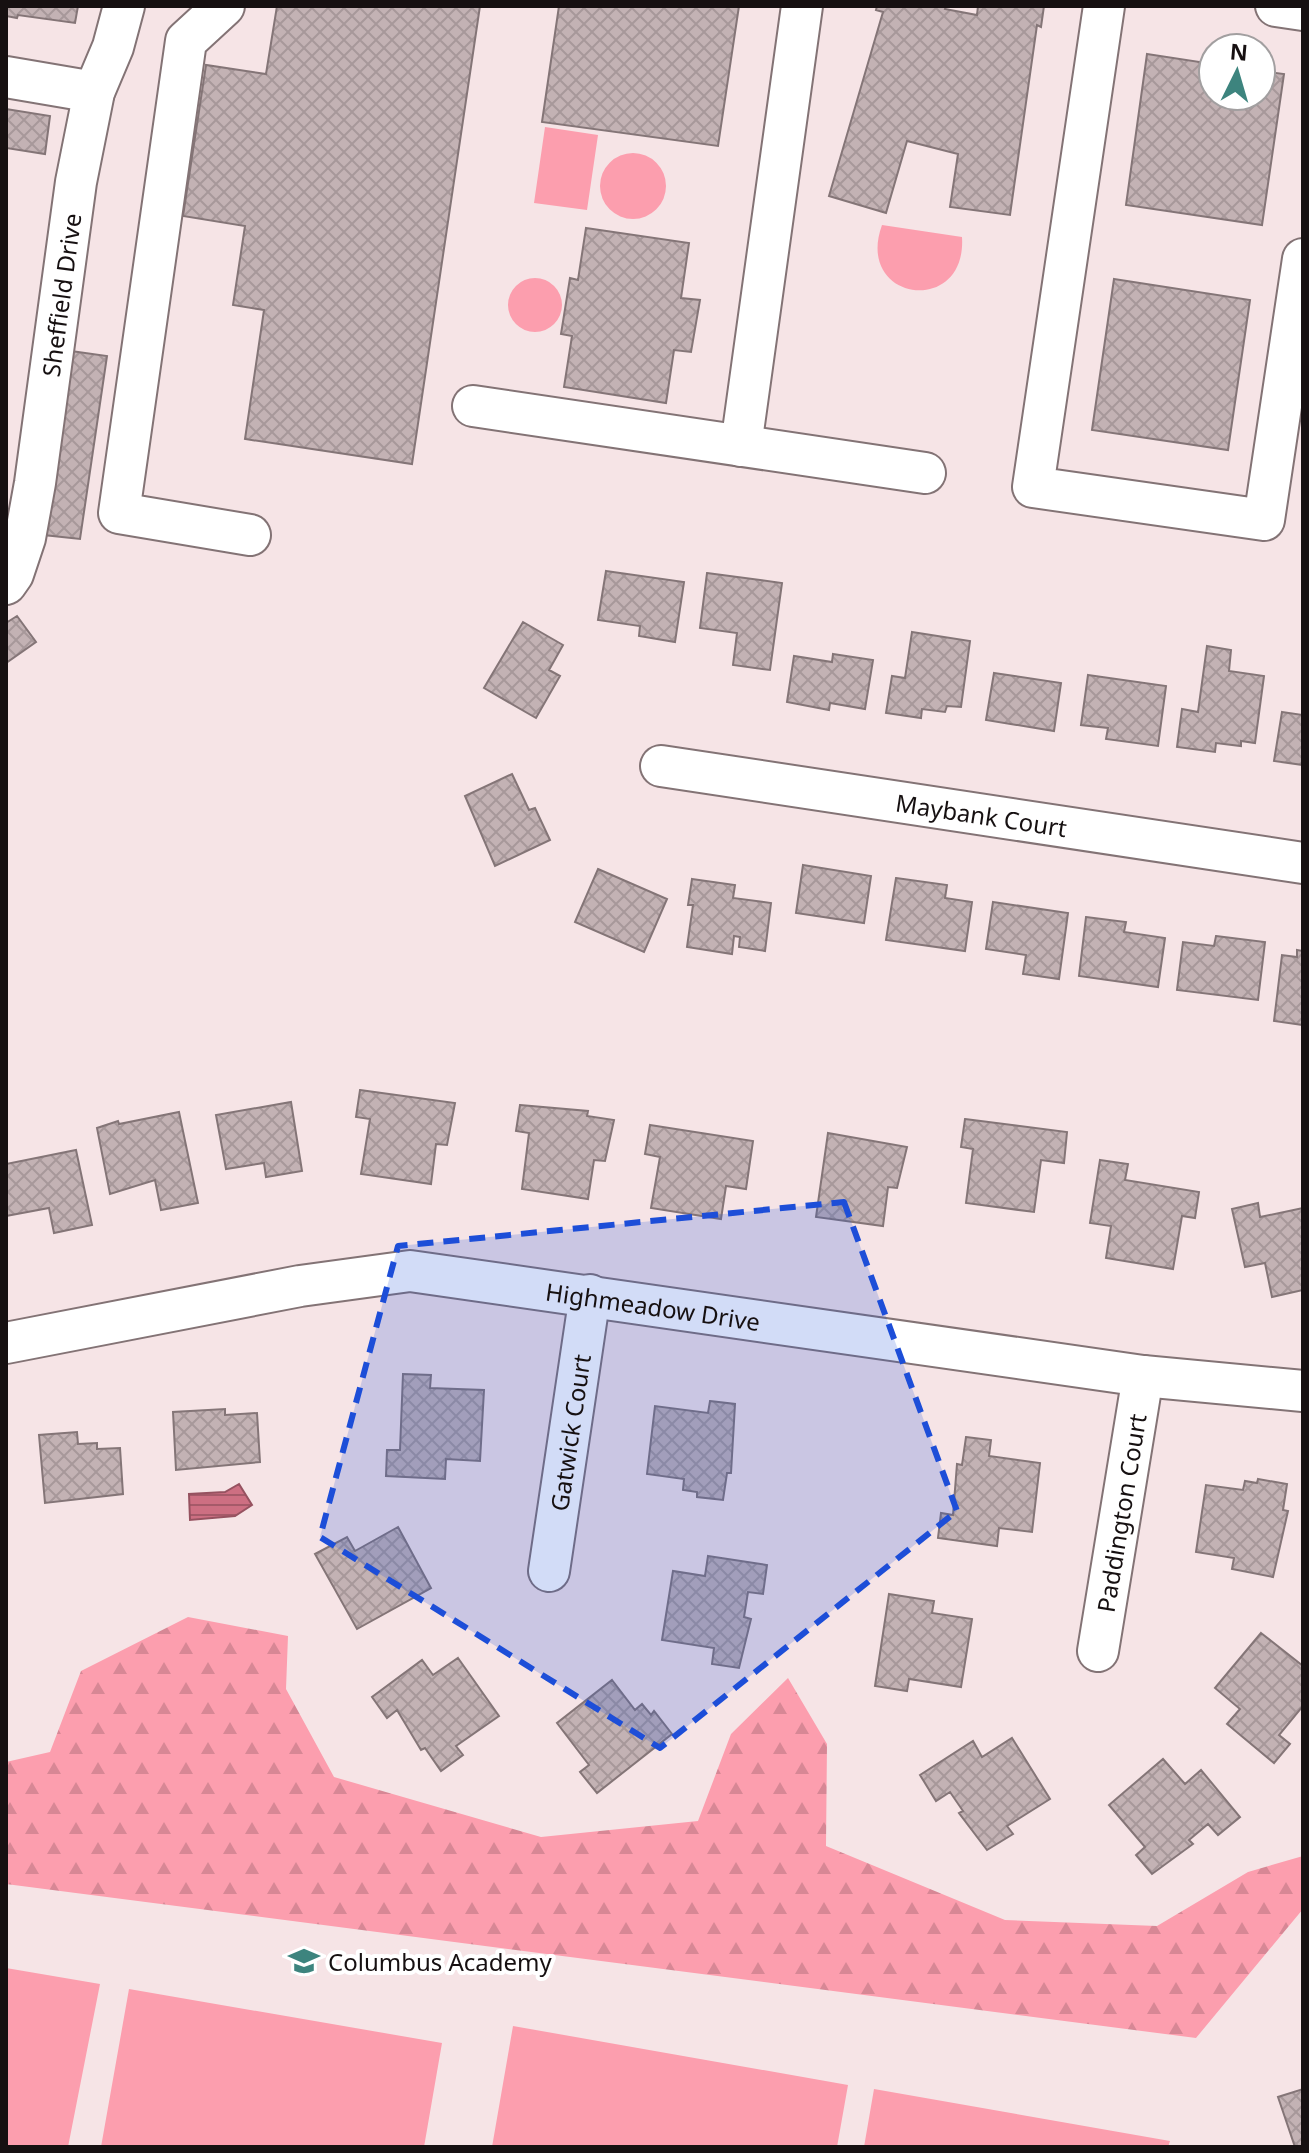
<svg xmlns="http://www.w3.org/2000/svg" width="1309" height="2153" viewBox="0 0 1309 2153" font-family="'Noto Sans',sans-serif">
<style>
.forest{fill:url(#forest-firs)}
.green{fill:#fc9eae}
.water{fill:url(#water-rules);stroke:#965260;stroke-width:2}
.building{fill:url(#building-cross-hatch);stroke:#847577;stroke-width:2}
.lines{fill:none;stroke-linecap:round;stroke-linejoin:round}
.minor-casing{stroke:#837375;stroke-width:44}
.minor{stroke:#fff;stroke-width:40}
.marked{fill:#1d4ed8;fill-opacity:0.2;stroke:#1d4ed8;stroke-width:6;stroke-dasharray:16 10;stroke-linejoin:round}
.labels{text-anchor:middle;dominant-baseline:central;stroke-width:8;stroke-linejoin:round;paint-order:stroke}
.street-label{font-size:24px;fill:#161011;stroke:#fff}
.poi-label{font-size:24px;fill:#161011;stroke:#fff;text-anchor:start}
</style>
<defs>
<pattern id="forest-firs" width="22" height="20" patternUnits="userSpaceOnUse" patternTransform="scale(2)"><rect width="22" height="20" fill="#fc9eae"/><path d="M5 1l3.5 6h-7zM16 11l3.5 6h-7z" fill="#d78795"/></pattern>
<pattern id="water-rules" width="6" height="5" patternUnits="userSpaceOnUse" patternTransform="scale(2)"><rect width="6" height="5" fill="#cd6f82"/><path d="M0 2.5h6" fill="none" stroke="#a55a69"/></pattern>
<pattern id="building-cross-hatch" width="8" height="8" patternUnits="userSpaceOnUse" patternTransform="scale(2)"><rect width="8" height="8" fill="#c3b2b4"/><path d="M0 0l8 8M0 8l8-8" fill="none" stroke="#a7989a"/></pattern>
</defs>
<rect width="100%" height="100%" fill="#f6e4e6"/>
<path class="forest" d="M188 1617 288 1636 286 1689 334 1777 541 1837 698 1821 731 1734 788 1678 827 1744 826 1846 1005 1920 1157 1926 1248 1872 1303 1856V1909L1196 2038 6 1884V1762L50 1752 81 1671Z"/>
<path class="green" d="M545 127 598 135 587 210 534 203Z
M600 186a33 33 0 1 1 66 0a33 33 0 1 1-66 0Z
M882 225 962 237C967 317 854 302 882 225Z
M508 305a27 27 0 1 1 54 0a27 27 0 1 1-54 0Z
M6 1968 100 1984 68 2147H6Z
M129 1989 442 2043 424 2147H101Z
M513 2026 848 2085 837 2147H492Z
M874 2089 1170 2141 1168 2147H864Z"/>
<path class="water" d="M239 1484 252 1505 235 1516 190 1520 189 1494 225 1492Z"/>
<path class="building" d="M6 6H78L75 23 18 15 17 18 6 16Z
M277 6H480L412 464 245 439 264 310 233 305 245 226 183 216 206 65 266 74Z
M559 6H739L718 146 542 122Z
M877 6H946L945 9 977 15 978 6H1044L1041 27 1037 25 1010 215 950 207 958 154 907 141 886 213 829 196 883 12 876 10Z
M1147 54 1213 64V96H1261V71L1284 74 1262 225 1126 205Z
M6 109 50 116 45 154 6 148Z
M586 228 689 243 681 298 700 300 691 352 674 350 666 403 564 387 572 336 561 334 570 278 578 280Z
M1114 279 1250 300 1228 450 1092 430Z
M71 351 107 356 80 539 44 535Z
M606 571 684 582 675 642 639 636 640 626 598 620Z
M707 573 782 583 770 670 733 665 737 633 700 628Z
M17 616 36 642 6 663V623Z
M523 622 563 645 549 670 560 676 536 718 484 688Z
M912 632 970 641 961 707 947 706 945 712 922 709 921 718 886 713 892 676 905 678Z
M1207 646 1231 650 1229 671 1264 676 1255 743 1241 741V746L1216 743 1215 752 1177 747 1182 709 1198 712Z
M833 654 873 660 865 709 830 703 829 710 787 702 794 656 832 662Z
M994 673 1061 683 1054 731 986 720Z
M1088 675 1166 686 1158 746 1106 739 1108 728 1081 725Z
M1282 712 1303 715V765L1274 761Z
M512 774 529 810 535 808 550 840 495 866 465 796Z
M803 865 871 876 864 923 796 913Z
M598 869 667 899 644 952 575 922Z
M896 878 947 885 945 898 972 902 965 951 886 940Z
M692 879 735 885 733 898 771 903 765 951 739 947 740 937 734 936 732 954 687 947 693 905H688Z
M993 902 1068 913 1059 979 1023 974 1026 955 986 949Z
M1086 917 1126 922 1124 932 1165 938 1158 987 1079 976Z
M1216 936 1265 942 1258 1000 1177 990 1183 942 1214 946Z
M1297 950 1303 951V1025L1274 1021 1282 955 1297 957Z
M360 1090 455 1103 447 1145 436 1144 431 1184 361 1174 370 1119 356 1117Z
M291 1102 302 1171 266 1177 264 1163 226 1169 216 1115Z
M520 1105 588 1111 587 1116 614 1120 605 1161 594 1160 588 1199 522 1189 529 1133 516 1131Z
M179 1112 198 1203 161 1210 155 1180 110 1194 97 1128 118 1121 119 1124Z
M965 1119 1067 1132 1064 1163 1041 1160 1034 1212 966 1203 973 1149 961 1147Z
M650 1125 753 1141 746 1189 726 1186 721 1219 651 1208 660 1157 645 1154Z
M828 1133 907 1147 897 1188 888 1187 883 1226 816 1217Z
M76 1150 92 1225 54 1233 49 1208 6 1216V1164Z
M1100 1160 1128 1164 1125 1180 1199 1192 1195 1218 1182 1216 1173 1269 1106 1258 1111 1226 1090 1223Z
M1258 1203 1260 1217 1303 1208V1290L1272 1297 1265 1263 1245 1267 1232 1209Z
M403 1374 431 1375 430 1388 484 1390 480 1461 446 1459 445 1479 386 1476 387 1450H400Z
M710 1401 735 1404 731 1473H727L723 1500 697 1497V1492L683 1490 684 1479 647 1474 655 1406 708 1413Z
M225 1409V1415L257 1413 260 1462 176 1470 173 1412Z
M77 1432 78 1444 97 1443V1449L120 1448 123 1494 45 1503 39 1435Z
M966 1437 991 1440 989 1456 1040 1463 1032 1532 999 1528 997 1546 938 1538 941 1513 953 1515 957 1464 962 1465Z
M1258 1479 1287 1484 1283 1510 1288 1511 1273 1577 1232 1569 1234 1558 1196 1552 1206 1485 1243 1490 1245 1481 1257 1483Z
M398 1527 431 1588 357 1629 315 1554 347 1537 355 1551Z
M708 1556 767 1565 763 1594 748 1592 744 1617 751 1619 739 1668 712 1664 714 1648 662 1640 673 1571 705 1576Z
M889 1594 934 1601 932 1613 972 1619 961 1687 909 1679 907 1691 875 1686Z
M1261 1633 1303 1666V1706L1279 1735 1290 1744 1274 1763 1227 1724 1240 1709 1215 1688Z
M458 1658 499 1716 456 1746 463 1755 441 1771 425 1748 421 1750 397 1710 387 1718 372 1697 422 1660 433 1675Z
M612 1680 635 1710 642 1704 651 1715 654 1711 672 1734 597 1793 580 1772 589 1765 557 1723Z
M1012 1738 1050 1799 1007 1826 1013 1834 987 1850 959 1813 963 1811 950 1792 936 1801 920 1775 973 1741 982 1757Z
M1163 1759 1185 1784 1201 1770 1240 1817 1218 1835 1208 1824 1189 1840 1193 1844 1152 1874 1136 1855 1145 1847 1109 1805Z
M1303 2089V2147H1295L1278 2097Z"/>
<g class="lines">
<defs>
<g id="minor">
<path d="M224 6 186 41 119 513 250 535"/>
<path d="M1104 6 1033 487 1264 520 1303 259"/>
<path d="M1276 6 1303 10"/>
<path d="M6 77 94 92"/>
<path d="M473 406 925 473"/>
<path d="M741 446 802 6"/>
<path id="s1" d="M6 584 13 574 25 538 35 483 76 182 94 92 113 47 124 6"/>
<path id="s2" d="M661 766 1303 863"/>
<path id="s3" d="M6 1343 300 1286 410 1271 1143 1376 1303 1391"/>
<path id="s4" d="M549 1571 590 1295"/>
<path id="s5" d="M1098 1651 1143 1376"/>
</g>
</defs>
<use href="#minor" class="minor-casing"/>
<use href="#minor" class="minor"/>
</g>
<path class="marked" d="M844 1202 957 1511 660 1748 320 1537 398 1246Z"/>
<defs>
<symbol id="school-bare" viewBox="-9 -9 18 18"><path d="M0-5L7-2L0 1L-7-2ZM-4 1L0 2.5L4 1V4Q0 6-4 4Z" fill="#3d847e" stroke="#fff" stroke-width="2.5" paint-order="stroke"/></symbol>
</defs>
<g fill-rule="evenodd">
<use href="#school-bare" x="282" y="1939" width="44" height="44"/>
</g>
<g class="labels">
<g class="street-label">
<text stroke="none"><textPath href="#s1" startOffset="296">Sheffield Drive</textPath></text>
<text stroke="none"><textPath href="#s2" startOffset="324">Maybank Court</textPath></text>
<text stroke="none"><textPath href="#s3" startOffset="656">Highmeadow Drive</textPath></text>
<text stroke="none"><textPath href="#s4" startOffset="140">Gatwick Court</textPath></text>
<text stroke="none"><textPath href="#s5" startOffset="140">Paddington Court</textPath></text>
</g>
<g class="poi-label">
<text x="328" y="1961">Columbus Academy</text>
</g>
</g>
<rect width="1309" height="2153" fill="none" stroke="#161011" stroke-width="16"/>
<g transform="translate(1237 72) rotate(5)"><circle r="38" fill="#ffffff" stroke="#a29fa0" stroke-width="2"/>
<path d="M0-6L14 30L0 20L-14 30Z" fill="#3d847e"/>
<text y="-12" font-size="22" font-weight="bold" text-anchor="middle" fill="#161011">N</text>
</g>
</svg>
